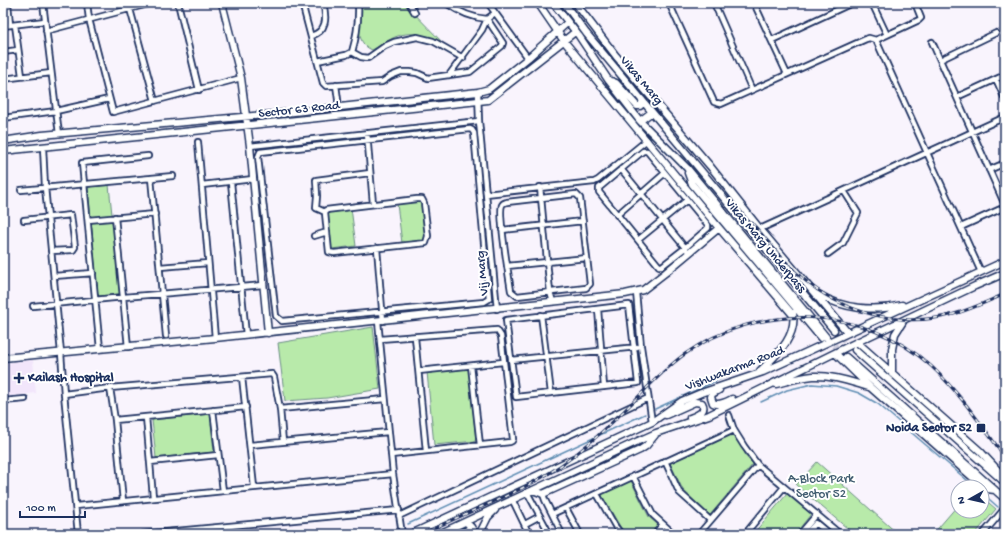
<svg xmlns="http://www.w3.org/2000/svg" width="1008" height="537" viewBox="0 0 1008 537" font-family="'Gochi Hand',sans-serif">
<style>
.built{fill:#f2e6fb}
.green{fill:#b8eaaa;stroke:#6a8c84}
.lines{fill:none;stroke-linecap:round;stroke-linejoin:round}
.stream{stroke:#5e8db3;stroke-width:1.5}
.secondary-tunnel{stroke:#cdcddd;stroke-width:6;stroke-dasharray:6 3;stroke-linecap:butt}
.street-casing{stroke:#1b2f5e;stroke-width:8}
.secondary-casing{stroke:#1b2f5e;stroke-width:9}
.street{stroke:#fff;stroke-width:4.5}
.secondary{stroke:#fff;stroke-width:6}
.rail-casing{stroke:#1b2f5e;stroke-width:3}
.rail{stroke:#fff;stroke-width:1.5;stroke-dasharray:4.5;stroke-linecap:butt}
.poi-dot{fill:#1b2f5e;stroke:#fff;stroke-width:1.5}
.labels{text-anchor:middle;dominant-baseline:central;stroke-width:4;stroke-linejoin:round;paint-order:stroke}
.street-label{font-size:13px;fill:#1b2f5e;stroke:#fff}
.poi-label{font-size:13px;font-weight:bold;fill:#1b2f5e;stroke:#fff;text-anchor:start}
.park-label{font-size:13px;fill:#425e71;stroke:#fff}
</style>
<rect width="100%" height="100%" fill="#f9f4fd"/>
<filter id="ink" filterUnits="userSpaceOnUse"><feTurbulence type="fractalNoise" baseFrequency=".025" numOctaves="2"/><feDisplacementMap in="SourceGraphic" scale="8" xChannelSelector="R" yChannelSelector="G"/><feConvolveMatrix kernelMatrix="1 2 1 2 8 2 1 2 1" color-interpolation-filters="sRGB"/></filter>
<g filter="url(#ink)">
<path class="built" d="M33 360 36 393 3 397V363Z"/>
<path class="green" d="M361 3H404L446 46C427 36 411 28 391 39 384 42 378 47 372 50 353 42 361 20 361 3Z
M109 185 120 294 98 296 88 187Z
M422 201 426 240 402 243 397 204Z
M351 208 356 246 331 249 326 211Z
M373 327 380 389 327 398 285 401 278 343Z
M469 368 476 441 434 445 427 372Z
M210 414 214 452 156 458 152 420Z
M735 433 747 458 753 464 710 515 683 490 670 463Z
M817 462 898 534H854L796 485Z
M631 481 649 517 658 525 651 534H625L621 528 601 494Z
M787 494 811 514 795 534H753Z
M982 497 996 509 975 534H933L958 505V511H982Z"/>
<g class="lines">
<path class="stream" d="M761 402 787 390 812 384 836 386 859 393 878 404 975 487
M655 409 731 374
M982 493 998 507
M408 524 645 414"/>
<path class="secondary-tunnel" d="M834 330 855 350
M828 339 846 357"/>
<defs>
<path id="street" d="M8 3 10 25
M43 3 59 134
M87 3 89 19 113 112 241 78
M178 3 199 90
M302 3 323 83 326 86 382 82 391 76 401 72H410L417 73 428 78 470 72 502 46 503 43 487 19
M409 3 415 13
M446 3C459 12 471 18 487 19
M488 3 528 58
M669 3 714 102 721 104 866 39 869 38 876 40 919 20 921 18 915 3
M714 3 752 90
M754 3 787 74
M872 3 887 35
M130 9 155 101
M15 25 22 76
M3 26 45 21
M46 31 152 3
M311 36C327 31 327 18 323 3
M772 40 852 3
M876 40 981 272
M932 42 1005 205
M3 52 18 50
M352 52 361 57 368 58 385 46 394 42 417 37 433 41 463 58
M940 60 996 33
M317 61 346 55 352 52C357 35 359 20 358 3
M449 75 482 30 487 19 495 13
M3 79 51 73
M996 79 1005 99
M336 85 339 107
M478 92 479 121 497 309
M957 97 1005 75
M3 118 56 111 109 99
M470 129 472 130 474 133 489 299 484 302 282 321 276 316 258 157 260 152Z
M367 133 373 204
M198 142 215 338
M250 146 479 121
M43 147 45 187 61 353 64 394 78 534
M643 151H647L708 225V228L685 248 662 266H659L599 192V188Z
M621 169 687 250
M989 170 1005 163
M151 178 166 336
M231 182 246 335
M202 185 253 179
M540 187 550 292 553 302
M21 190 173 176
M486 194 594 182 598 180 647 140
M576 194 580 198 590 284 586 288 517 296 511 291C509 278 498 213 502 205 503 203 504 203 507 202Z
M417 199H422L424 203 428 236 426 243 334 253 329 252 325 213 326 210Z
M325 212 316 208 317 196 316 180 370 173
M617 215 665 173
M115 217 128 347
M24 220 71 215 75 247 73 250 51 251
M88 220 155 214
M961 227 1005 207
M760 229 1005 117
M502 230 583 221
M314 236 327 232
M638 240 687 200
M377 248 383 321
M828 254 843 243 858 213 844 191
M507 266 587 258
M160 267 208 263
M54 276 93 273
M636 292 641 346 652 422
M629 305 638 383 516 397 506 320Z
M33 306 124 297 263 285
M598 309 604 387
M541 315 551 393
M378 321 393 474 402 534
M415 337 426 451
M380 339 497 330 501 336 513 439 512 441 510 442 391 455
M100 349 82 163 148 156
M511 360 637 347
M471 366 480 445
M419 371 503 362
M242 377 254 487
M110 388 115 420 123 501
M64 394 110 388 272 374 274 377 280 409 283 442
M3 401 25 399
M280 409 385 399
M213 410 223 491
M729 415 734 430 744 446 758 465 840 534
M146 417 153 497
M115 420 246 407
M250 445 388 432
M665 461 679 492 710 520
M150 462 218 455
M633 476 653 515 674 534
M527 492 547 529
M543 494 545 500 562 534
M597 494 615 526 621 534
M512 499 529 534
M76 506 393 474
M566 508 580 534
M552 514 734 430
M399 516 648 398
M525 524 540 516
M144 534 399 510
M460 534 471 527
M655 534 663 524
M699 534 758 465
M745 534 784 487
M800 534 817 514
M806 534 816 523 829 534
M983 534 1005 508"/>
<path id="secondary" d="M222 3 241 78 250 146 268 333
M538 3 564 41 719 228 793 315
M553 3 579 36 609 81 640 121 687 168 826 337
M564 3 586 33 834 330
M577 5 616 56 710 166 760 229 848 333
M611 81 616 83 637 106H640L642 104V100
M640 121 652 112
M3 141 42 135 276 114 478 92 489 89 528 58 567 23
M3 151 488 100 575 32
M688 173 692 184 821 338
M818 294C843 309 873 312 902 305
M857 342 980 451 1004 477 1002 480
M855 350 1002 480
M835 353 870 387 978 482 987 489 995 490
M846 357 1005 499
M3 358 215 338 625 294 643 290 665 273 719 228
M760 371C776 355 797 338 793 313
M892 374V349L895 334 904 320
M776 384C788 381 801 377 813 376 832 375 851 382 869 387
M719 390 712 394 711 397 713 403C719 406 726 402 732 399
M666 415 695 402 702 403C707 412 697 415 690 418
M533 490 543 494 640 450 646 446 655 435
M466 522 471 527 475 534
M481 531 488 517 495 510
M411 534 652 422 682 401 701 393 763 372 1005 261
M439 534 636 442 656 433 709 415 857 342 975 286 1005 273"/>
</defs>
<use href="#street" class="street-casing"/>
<use href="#secondary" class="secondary-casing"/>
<use href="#street" class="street"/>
<use href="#secondary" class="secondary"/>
<defs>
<path id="rail" d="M752 223C768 241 783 261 801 277 842 313 901 329 954 314 972 309 988 301 1005 294
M422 534C445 523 469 512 493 502 519 490 544 478 567 461 590 444 611 424 631 404 648 387 665 368 685 354 758 302 864 305 931 366 959 392 982 426 1005 457"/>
</defs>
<use href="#rail" class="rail-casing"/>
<use href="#rail" class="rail"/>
</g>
</g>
<g class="poi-dot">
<path d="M17 372h4v4h4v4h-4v4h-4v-4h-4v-4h4z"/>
<rect x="976" y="423" width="10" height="10" rx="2"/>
</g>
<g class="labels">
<g class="street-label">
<text transform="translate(641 81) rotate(50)">Vikas Marg</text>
<text transform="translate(299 110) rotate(-6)">Sector 63 Road</text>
<text transform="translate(765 246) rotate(50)">Vikas Marg Underpass</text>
<text transform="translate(483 273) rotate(-95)">Vij Marg</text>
<text transform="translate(735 369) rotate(-21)">Vishwakarma Road</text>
</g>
<g class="poi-label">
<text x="28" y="378">Kailash Hospital</text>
<text x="972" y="428" text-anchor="end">Noida Sector 52</text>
</g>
<g class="park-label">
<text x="821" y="479">A-Block Park<tspan x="821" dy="15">Sector 52</tspan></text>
</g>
</g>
<rect width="1008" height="537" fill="none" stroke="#fff" stroke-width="16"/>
<rect x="8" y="8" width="992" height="521" fill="none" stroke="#1b2f5e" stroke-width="1.5" filter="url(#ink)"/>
<g transform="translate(970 499) rotate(262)"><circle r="19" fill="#ffffff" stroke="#a4acbf"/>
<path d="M0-3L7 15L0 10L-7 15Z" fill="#1b2f5e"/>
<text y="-6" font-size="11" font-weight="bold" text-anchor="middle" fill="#1b2f5e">N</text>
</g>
<path d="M20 511v6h65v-6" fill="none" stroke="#1b2f5e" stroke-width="2"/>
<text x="26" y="511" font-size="12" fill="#1b2f5e" stroke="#ffffff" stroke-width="3" paint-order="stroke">100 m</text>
</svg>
